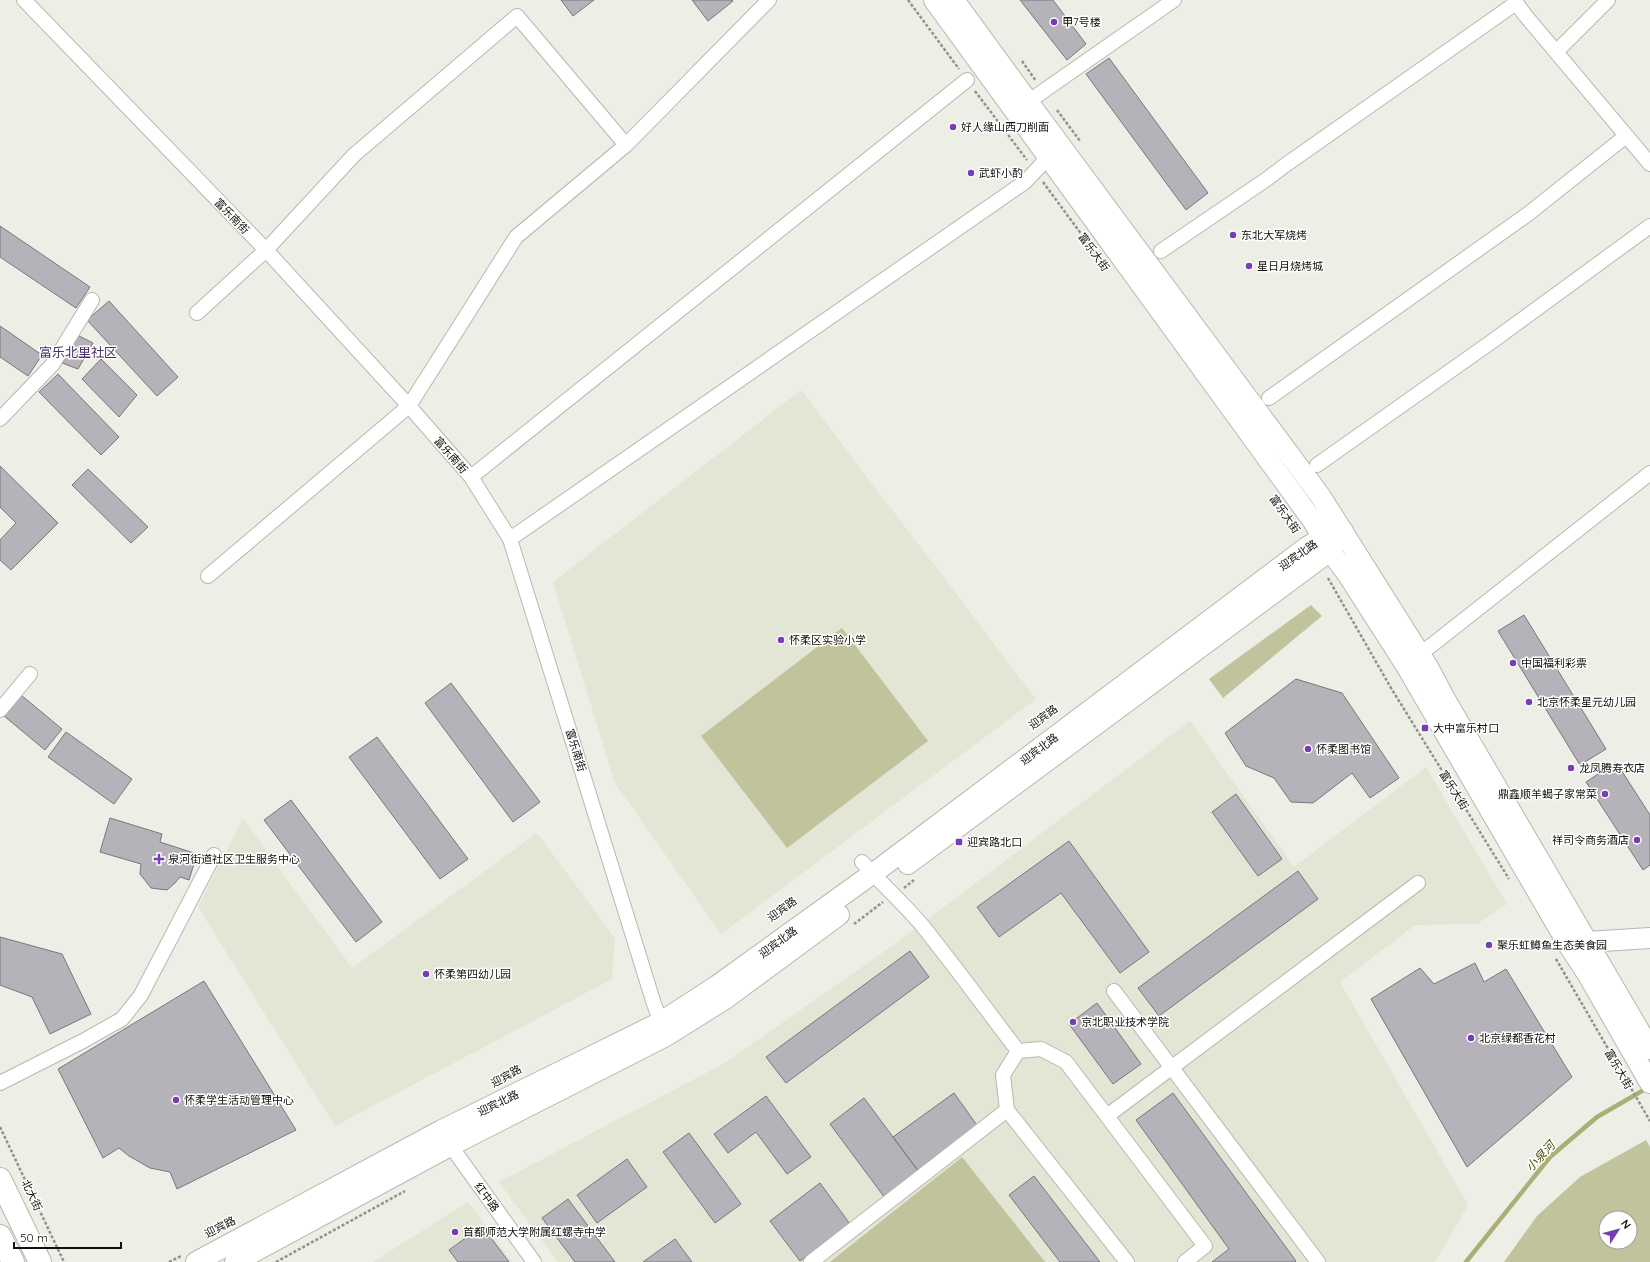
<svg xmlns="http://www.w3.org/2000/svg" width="1650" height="1262" viewBox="0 0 1650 1262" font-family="Quicksand,'Noto Sans SC',sans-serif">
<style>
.built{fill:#e3e5d5}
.green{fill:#c0c39b;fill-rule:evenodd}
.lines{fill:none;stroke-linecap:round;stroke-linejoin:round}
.stream{stroke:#acaf75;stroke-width:4.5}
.building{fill:#b5b2ba;stroke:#79767d}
.street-casing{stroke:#b7b8b0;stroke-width:16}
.secondary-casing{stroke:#b7b8b0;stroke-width:22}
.primary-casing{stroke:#b7b8b0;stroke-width:24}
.path{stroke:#91928c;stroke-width:2.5;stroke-dasharray:3 2;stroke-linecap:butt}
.street{stroke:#fff;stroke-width:14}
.secondary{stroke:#fff;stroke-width:20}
.primary{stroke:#fff;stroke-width:22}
.poi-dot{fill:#773db3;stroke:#fffffe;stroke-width:1.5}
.labels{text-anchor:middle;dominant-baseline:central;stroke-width:3;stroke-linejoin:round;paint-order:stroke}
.poi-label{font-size:11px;fill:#0f100d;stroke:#fffffe;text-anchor:start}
.street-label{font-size:11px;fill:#0f100d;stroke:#fffffe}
.water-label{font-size:12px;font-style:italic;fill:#494b01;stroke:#fffffe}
.quarter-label{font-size:13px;fill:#492f69;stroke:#fffffe}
</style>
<rect width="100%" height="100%" fill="#edeee6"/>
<path class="built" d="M801 390 1036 699 721 934 615 783 553 582Z
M1190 721 1294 867 1426 767 1507 904 1477 924 1415 925 1340 982 1468 1205 1435 1262H558L499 1182 725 1063 895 944Z
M243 819 352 968 537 833 615 938 612 979 335 1126 198 907Z
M468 1202 512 1262H373Z"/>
<path class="green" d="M1311 605 1322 616 1223 698 1209 679Z
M842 628 928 741 787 848 701 736Z
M1646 1140 1650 1147V1262H1504L1537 1216 1580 1177ZM1606 1218H1630V1242H1606Z
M962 1157 1045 1262H830Z"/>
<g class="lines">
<path class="stream" d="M1466 1262 1550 1157 1597 1117 1649 1087"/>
</g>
<path class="building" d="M561 0H594L573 16Z
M692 0H732L733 1 708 21Z
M1020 0H1053L1086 44 1067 60Z
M1109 58 1208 193 1186 210 1086 74Z
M0 226 90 287 76 308 0 257Z
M109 301 178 377 157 396 87 320Z
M0 326 42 355 28 376 0 357Z
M77 335 93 343 78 369 62 363Z
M101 359 137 395 119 417 82 379Z
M58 374 119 437 101 455 39 392Z
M0 466 58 523 11 570 0 560V540L16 523 0 507Z
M88 469 148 527 131 543 72 485Z
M1524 615 1606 749 1580 765 1498 631Z
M1296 679 1342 693 1399 778 1370 798 1352 773 1313 803 1291 802 1274 778 1246 766 1225 733Z
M451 683 540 802 513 822 425 703Z
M21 695 62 729 45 750 4 716Z
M66 732 132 779 114 804 48 757Z
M377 737 468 859 440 879 349 757Z
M1616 762 1650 815V865L1643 870 1586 782Z
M1236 794 1282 859 1258 876 1212 812Z
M291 800 382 922 356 942 264 820Z
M110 818 162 834 160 842 197 854 189 880 180 877 175 883 167 890 151 888 140 874 141 864 100 852Z
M1069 841 1149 952 1120 973 1061 893 999 937 977 907Z
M1298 871 1318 899 1159 1016 1138 988Z
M0 937 62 954 91 1014 50 1034 32 997 0 985Z
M910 951 929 977 786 1083 766 1057Z
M1475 963 1484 982 1506 969 1572 1077 1467 1167 1371 999 1420 968 1434 984Z
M204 981 296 1130 177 1189 170 1172 150 1168 129 1156 119 1148 103 1158 58 1069Z
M1097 1003 1141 1064 1113 1084 1069 1024Z
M954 1093 979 1128 919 1172 893 1137Z
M1173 1093 1296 1261 1294 1262H1212L1229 1249 1136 1120Z
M766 1096 811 1157 787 1174 756 1132 728 1153 714 1134Z
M864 1098 919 1172 885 1198 830 1124Z
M689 1133 741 1204 715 1223 663 1152Z
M627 1159 647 1187 597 1223 577 1195Z
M1034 1176 1100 1262H1060L1009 1195Z
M820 1183 850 1224 800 1261 770 1221Z
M568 1199 615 1262H575L542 1218Z
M482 1226 509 1262H458L449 1250Z
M675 1239 692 1262H643Z"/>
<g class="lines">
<defs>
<path id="street" d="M24 0 266 250 409 406 471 477 510 539 654 1004 664 1030
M1514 0 1525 15 1650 164
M1556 52 1608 0
M1022 106 1174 0
M1161 251 1267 179 1284 166 1516 3
M197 313 266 250 354 155 517 16 626 145
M1269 398 1528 214 1626 136
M0 419 52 365 92 300
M1317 465 1494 340 1650 226
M471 477 967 80
M510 539 1025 182 1054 151
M208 576 409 406 516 237 626 145 769 0
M1412 659 1432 645 1650 473
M0 710 30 674
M862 862C881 883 902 902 921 924 954 965 986 1009 1018 1051
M1114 991 1318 1262
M0 1083 83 1041 122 1019 141 995 214 855
M1107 1116 1418 883
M445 1138 534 1262
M811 1262 1007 1110
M1127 1262 1007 1110 1003 1075 1018 1051 1041 1049 1066 1062 1205 1246 1185 1262"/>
<path id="secondary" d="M934 0 1313 521 1330 551 1348 575 1405 664 1569 946 1588 975 1650 1083
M954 0 1043 122 1321 497 1428 667 1445 699 1650 1049
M908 864 1330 551 1343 531
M1576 945 1587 942 1650 938
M196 1262 440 1131 661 1022 715 987 883 866 1307 547 1322 538 1343 531
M235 1262 450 1146 666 1036 725 999 839 915"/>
<path id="primary" d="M0 1179 40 1262
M0 1236 13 1262"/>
</defs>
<use href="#street" class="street-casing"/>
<use href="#secondary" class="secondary-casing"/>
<use href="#primary" class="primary-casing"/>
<path class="path" d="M908 0 959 69
M1022 61 1036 81
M975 91 1027 160
M1057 110 1080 141
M1043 182 1104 265
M1328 578 1391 688 1509 879
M904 888 914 880
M854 924 883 902
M1556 959 1650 1121
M0 1127 64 1262
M169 1262 181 1256
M276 1262 405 1191"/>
<use href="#street" class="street"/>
<use href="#secondary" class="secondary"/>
<use href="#primary" class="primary"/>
</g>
<g class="poi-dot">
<circle cx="1054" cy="22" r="4"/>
<circle cx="953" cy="127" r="4"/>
<circle cx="971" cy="173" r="4"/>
<circle cx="1233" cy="235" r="4"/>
<circle cx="1249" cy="266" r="4"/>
<circle cx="781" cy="640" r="4"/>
<circle cx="1513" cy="663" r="4"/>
<circle cx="1529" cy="702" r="4"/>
<rect x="1421" y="724" width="8" height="8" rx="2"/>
<circle cx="1308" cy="749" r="4"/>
<circle cx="1571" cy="768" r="4"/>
<circle cx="1605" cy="794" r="4"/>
<circle cx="1637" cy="840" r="4"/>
<rect x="955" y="838" width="8" height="8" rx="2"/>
<path d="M157 853h4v4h4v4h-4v4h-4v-4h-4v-4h4z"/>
<circle cx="1489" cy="945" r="4"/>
<circle cx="426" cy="974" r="4"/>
<circle cx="1073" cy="1022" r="4"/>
<circle cx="1471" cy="1038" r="4"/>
<circle cx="176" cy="1100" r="4"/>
<circle cx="455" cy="1232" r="4"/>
</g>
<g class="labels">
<g class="poi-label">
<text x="1062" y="22">甲7号楼</text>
<text x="961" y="127">好人缘山西刀削面</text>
<text x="979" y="173">武虾小酌</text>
<text x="1241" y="235">东北大军烧烤</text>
<text x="1257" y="266">星日月烧烤城</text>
<text x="789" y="640">怀柔区实验小学</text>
<text x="1521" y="663">中国福利彩票</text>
<text x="1537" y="702">北京怀柔星元幼儿园</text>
<text x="1433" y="728">大中富乐村口</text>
<text x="1316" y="749">怀柔图书馆</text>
<text x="1579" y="768">龙凤腾寿衣店</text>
<text x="1597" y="794" text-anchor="end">鼎鑫顺羊蝎子家常菜</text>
<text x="1629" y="840" text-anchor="end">祥司令商务酒店</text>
<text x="967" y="842">迎宾路北口</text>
<text x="168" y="859">泉河街道社区卫生服务中心</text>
<text x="1497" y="945">聚乐虹鳟鱼生态美食园</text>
<text x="434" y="974">怀柔第四幼儿园</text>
<text x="1081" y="1022">京北职业技术学院</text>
<text x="1479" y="1038">北京绿都香花村</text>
<text x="184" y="1100">怀柔学生活动管理中心</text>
<text x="463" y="1232">首都师范大学附属红螺寺中学</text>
</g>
<g class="street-label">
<text transform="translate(232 216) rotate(46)">富乐南街</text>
<text transform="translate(1094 252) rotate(54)">富乐大街</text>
<text transform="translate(451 455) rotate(49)">富乐南街</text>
<text transform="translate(1285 514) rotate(55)">富乐大街</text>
<text transform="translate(1298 555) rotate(-35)">迎宾北路</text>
<text transform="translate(1043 717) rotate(-37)">迎宾路</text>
<text transform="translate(1039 749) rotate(-37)">迎宾北路</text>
<text transform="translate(576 750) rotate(73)">富乐南街</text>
<text transform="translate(1454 790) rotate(58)">富乐大街</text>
<text transform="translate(782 909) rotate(-36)">迎宾路</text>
<text transform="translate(778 942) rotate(-36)">迎宾北路</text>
<text transform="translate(1619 1069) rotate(60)">富乐大街</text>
<text transform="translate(506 1076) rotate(-29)">迎宾路</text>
<text transform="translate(498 1103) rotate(-26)">迎宾北路</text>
<text transform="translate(32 1195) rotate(65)">北大街</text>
<text transform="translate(487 1197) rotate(54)">红中路</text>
<text transform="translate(220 1227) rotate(-27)">迎宾路</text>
</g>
<g class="water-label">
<text transform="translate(1540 1156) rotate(-47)">小泉河</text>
</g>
<g class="quarter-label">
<text x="78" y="352">富乐北里社区</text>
</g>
</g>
<g transform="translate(1618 1230) rotate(54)"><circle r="19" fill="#fffffe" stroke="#9f9f9e"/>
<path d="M0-3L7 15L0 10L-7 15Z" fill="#773db3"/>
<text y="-6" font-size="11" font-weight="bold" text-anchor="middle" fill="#0f100d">N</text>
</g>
<path d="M14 1242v6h107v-6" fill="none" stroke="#0f100d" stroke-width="2"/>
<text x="20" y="1242" font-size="12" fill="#0f100d" stroke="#fffffe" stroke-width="3" paint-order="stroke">50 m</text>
</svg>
